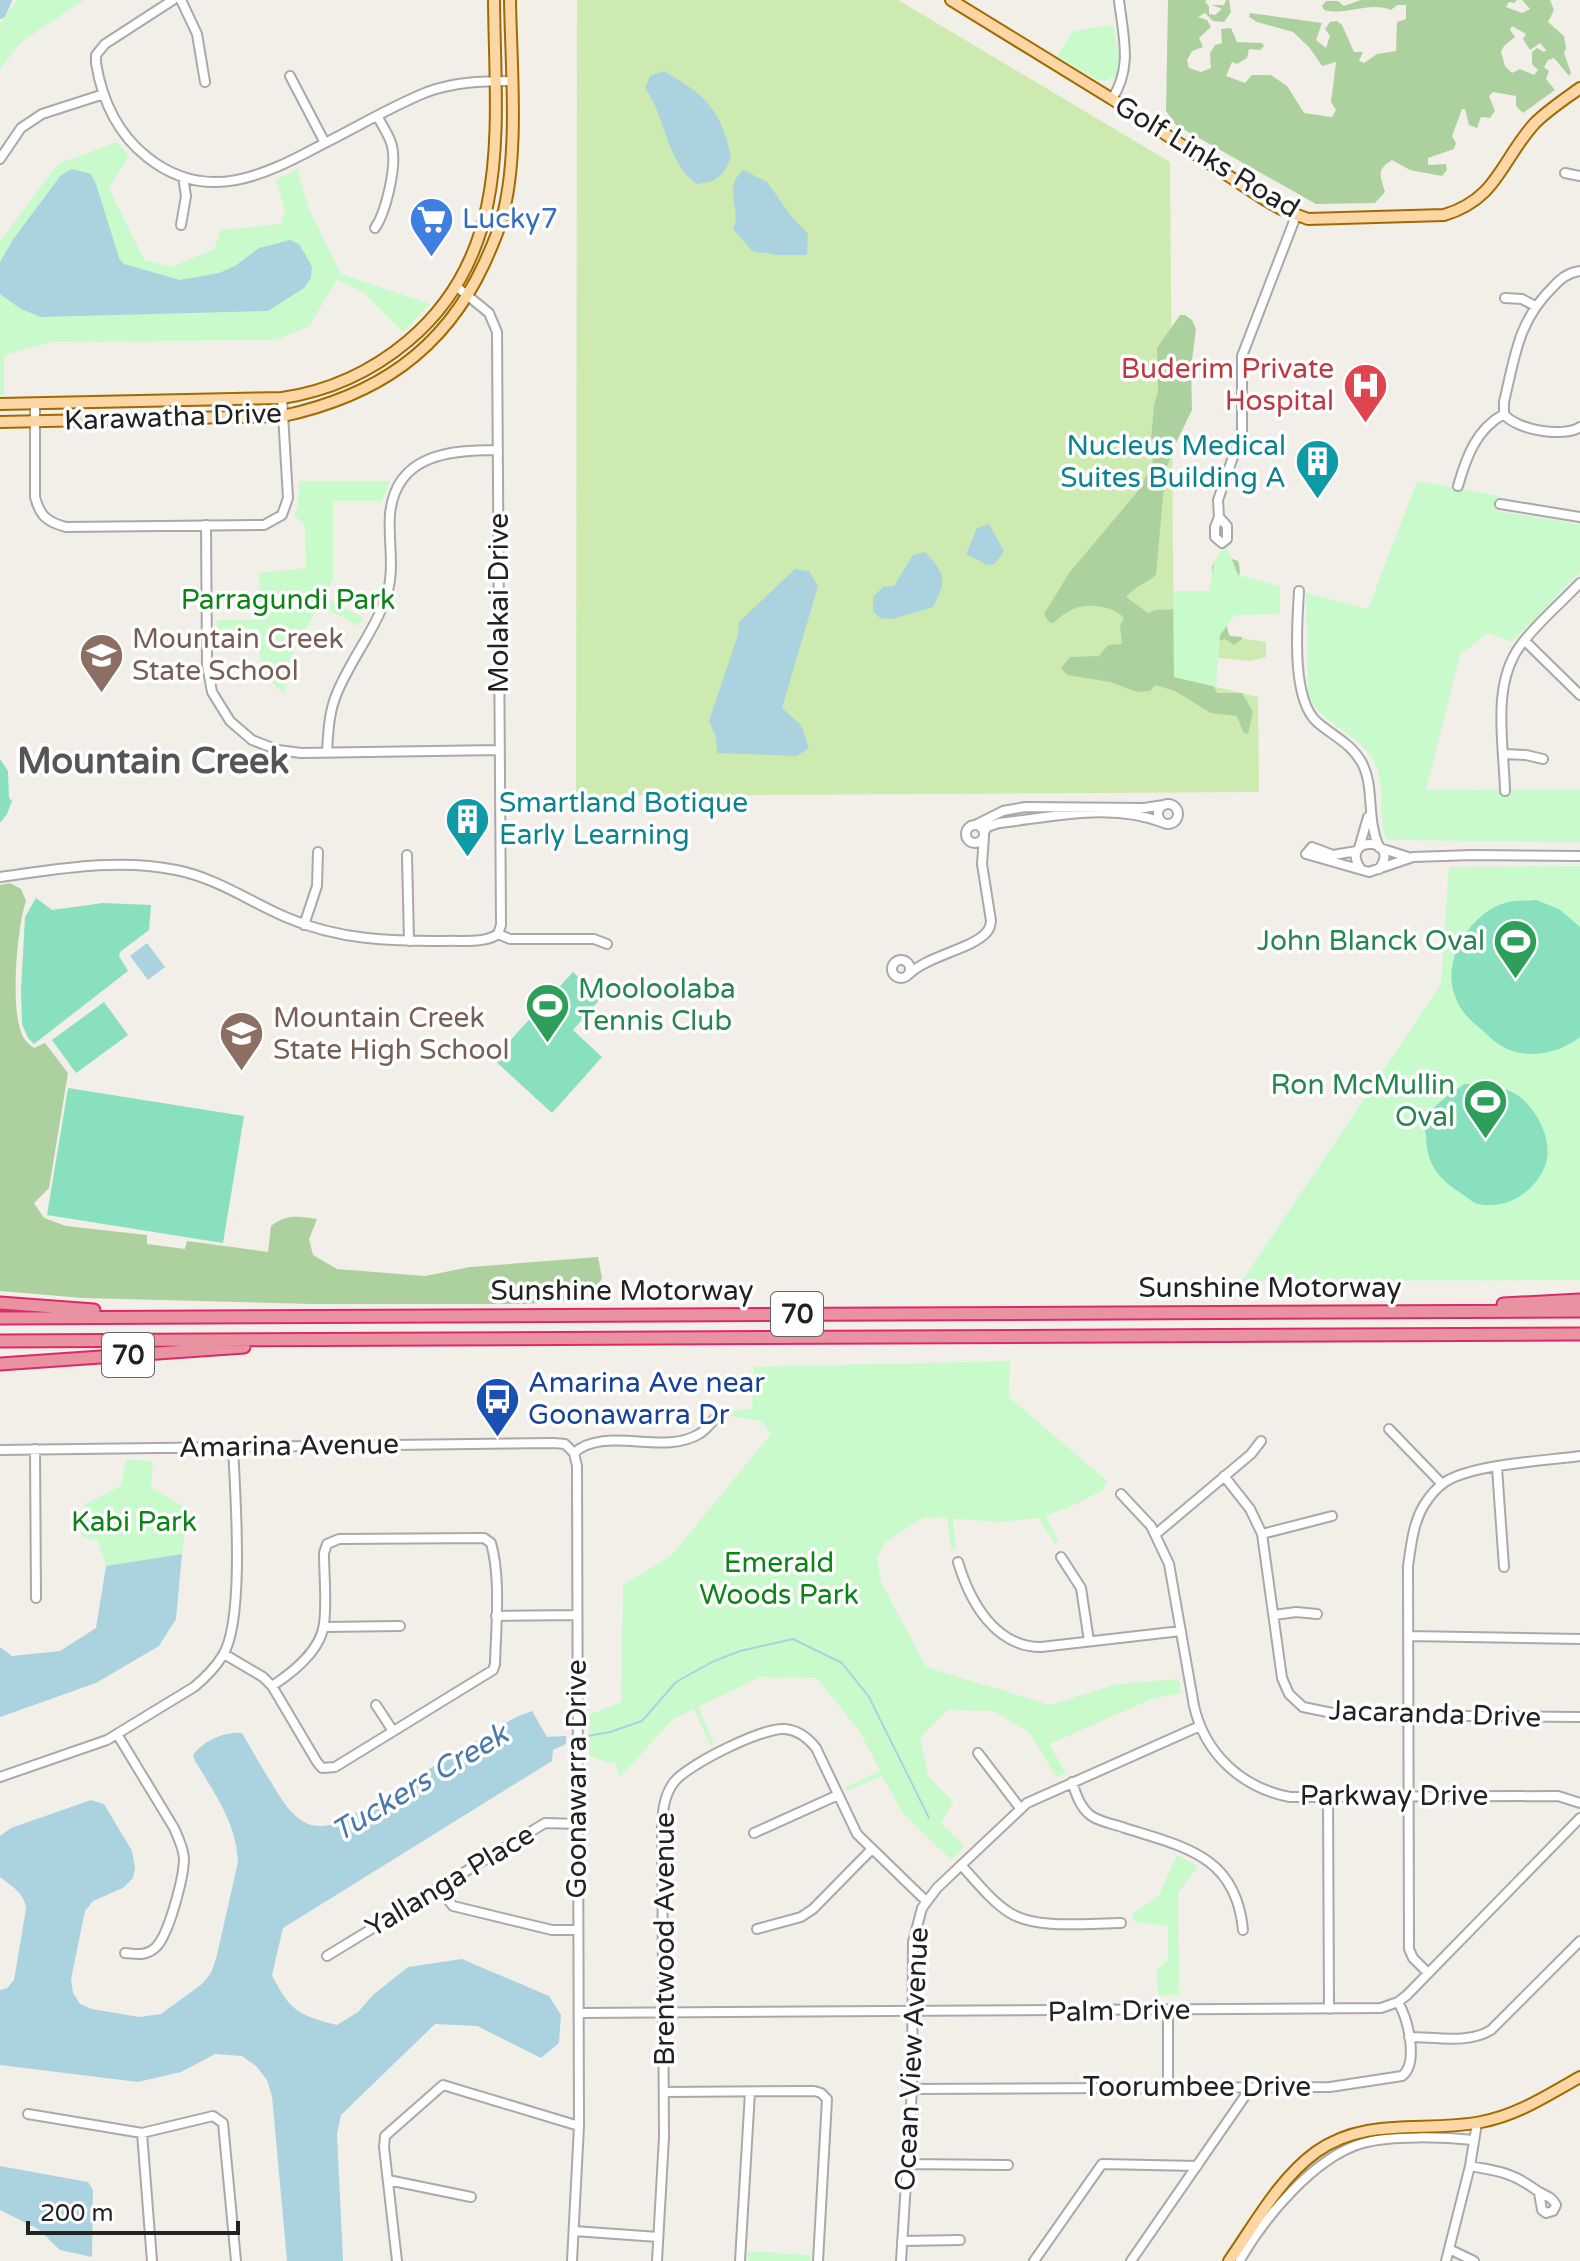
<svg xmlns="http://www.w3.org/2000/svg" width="1580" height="2261" viewBox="0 0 1580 2261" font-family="'Varela Round',sans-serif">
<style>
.grass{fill:#cdebb0}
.forest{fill:#add19e;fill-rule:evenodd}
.park{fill:#c8facc}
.pitch{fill:#88e0be}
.water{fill:#aad3df}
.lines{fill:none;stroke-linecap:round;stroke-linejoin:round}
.stream{stroke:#aad3df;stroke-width:2}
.river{stroke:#aad3df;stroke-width:12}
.minor-casing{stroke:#a9a9a9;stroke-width:12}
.major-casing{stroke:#a06b00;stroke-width:14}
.highway-casing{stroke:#dc2a67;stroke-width:15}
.minor{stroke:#fff;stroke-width:8}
.major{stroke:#fcd6a4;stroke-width:10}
.highway{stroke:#e892a2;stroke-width:11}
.labels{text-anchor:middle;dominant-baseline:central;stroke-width:7;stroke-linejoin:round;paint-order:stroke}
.shield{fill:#fff;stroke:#646464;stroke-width:2}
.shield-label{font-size:26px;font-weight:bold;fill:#222}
.street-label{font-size:28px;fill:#222;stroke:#fff}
.shop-label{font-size:28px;fill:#366cbe;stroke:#fff;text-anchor:start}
.health-label{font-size:28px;fill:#be3a42;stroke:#fff;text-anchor:end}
.culture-label{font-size:28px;fill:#0d838f;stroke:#fff;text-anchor:end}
.park-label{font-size:28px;fill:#0c8416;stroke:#fff}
.education-label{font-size:28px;fill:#785e54;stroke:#fff;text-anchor:start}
.leisure-label{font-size:28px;fill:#27864d;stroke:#fff;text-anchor:end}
.transit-label{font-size:28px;fill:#164399;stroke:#fff;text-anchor:start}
.water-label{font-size:30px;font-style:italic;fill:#4a7aab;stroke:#fff}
.district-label{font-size:36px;font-weight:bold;fill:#555;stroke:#fff}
</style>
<rect width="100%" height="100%" fill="#f2efe9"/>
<path class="grass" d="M577 0H898L1170 162 1174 677 1258 697 1259 792 576 796Z
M1220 635 1266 642V657L1251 661 1218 658Z"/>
<path class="forest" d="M1168 0H1207L1205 2 1209 6V14L1215 15 1222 9 1212 5H1224L1226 0H1229L1231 12 1224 22 1213 21 1205 13 1198 17 1207 20 1211 27 1199 38 1203 47 1192 51 1187 60 1189 68 1201 72 1211 68 1210 53 1215 45 1222 43 1221 29 1231 28 1237 42 1262 43 1264 46 1260 50 1249 49 1247 58 1237 64 1232 62 1226 76 1245 83 1252 75H1271L1287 86 1304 113 1332 117 1336 110 1331 102 1336 62 1322 66 1309 47 1293 32 1257 22 1249 17 1250 13 1322 23 1316 40 1326 48 1330 36 1325 29 1330 22 1337 21 1342 25 1354 52H1363L1359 61 1364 63 1377 54 1396 51 1397 22 1406 19V5H1397L1391 10C1368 1 1348 16 1324 10L1322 6 1326 1H1338L1344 6 1361 0H1517L1514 3 1509 2 1506 7 1522 13 1530 9 1522 0H1550L1554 10 1548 22 1564 36 1566 48 1564 53 1571 73 1569 76 1554 58 1548 60 1544 67 1549 71 1546 79 1555 90 1523 113 1516 106V96L1493 92 1489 96 1495 111 1490 118 1481 117 1477 128 1469 125 1465 109H1462L1452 136 1456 143 1454 149 1428 158V165L1446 164 1447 170 1442 176 1410 170 1392 160C1375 170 1381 177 1385 192L1375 203 1316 204 1176 125 1166 111ZM1512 26 1526 34 1523 39 1530 50 1540 43 1546 50 1544 52 1537 48 1532 52V64L1538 70 1534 75 1520 69 1512 73 1505 66 1501 52 1504 46 1515 37 1510 30Z
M1180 315H1185L1192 320 1196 329 1191 368 1192 410 1171 453 1165 475 1156 575C1146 584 1136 585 1126 597L1148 613 1156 610 1179 609 1213 596 1212 566 1220 555 1238 561C1247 586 1218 615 1230 636L1242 637V639L1234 645 1225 639 1213 642 1211 681 1217 693H1242L1253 712 1248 734 1243 732 1237 716 1211 713 1175 691 1155 685 1150 691 1137 692 1110 682 1067 675 1061 668 1070 657 1099 656 1108 645 1122 644 1120 626 1124 618C1112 605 1084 602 1069 611 1063 614 1058 619 1053 623L1049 622 1044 614 1069 573 1138 491 1152 465 1154 454 1151 440 1154 405 1158 391 1157 348Z
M10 883 21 889 26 901C17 927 10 1009 22 1034 24 1040 29 1044 34 1048L45 1043 68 1073 49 1188 34 1203 44 1218 66 1226 147 1235V1244L185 1249 187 1241 268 1252 271 1226C286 1214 299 1216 317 1219L309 1239 313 1255 337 1269 425 1276 470 1267 598 1257 602 1278 593 1294 576 1300 526 1304H313L83 1298 0 1291V885Z"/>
<path class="park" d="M17 0H84L21 42 0 70V24Z
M1113 25 1120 60 1116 76 1104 81 1096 79 1057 56 1073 31Z
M117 142 129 156 109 188 144 260 172 267 214 249 221 230 281 224 285 211 276 180 300 168 298 173 309 209 341 274 430 304 403 332 363 292 337 280 309 326 276 340 53 342 4 355V395H0V241L58 164Z
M299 481H390L382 501H333V579L324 597 364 618 359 626 319 605 288 664 284 694C259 671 259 661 259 629H217V620H259V573L306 568 305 526 294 515 298 508Z
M1417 481 1500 496 1496 511 1580 524V572L1512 642 1487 633 1465 652 1461 651 1426 790 1580 789V842L1388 840C1376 825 1387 785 1374 761 1356 730 1323 727 1308 695L1306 593 1368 609Z
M1222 550H1228L1238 575 1280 586V614L1235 615 1220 635 1216 687 1174 677 1173 591H1209L1214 563Z
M1580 866V1280L1242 1281 1441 984 1449 867Z
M1010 1361 1009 1397 1107 1481 1103 1490 1072 1506 1045 1516 1059 1541 1055 1544 1039 1518 1000 1522 953 1519 956 1548 951 1551 947 1518 924 1517 884 1543 877 1560 881 1582 926 1667 1050 1705 1117 1684 1179 1679 1181 1693 1152 1699 1049 1744 1066 1773 1056 1777 1029 1732 993 1711 948 1710 920 1737 928 1776 953 1802 941 1823 964 1846 951 1860 902 1812 882 1776 847 1791 846 1787 880 1771 860 1732 817 1678 760 1677 698 1707 714 1744 710 1745 694 1709 673 1719 619 1778 616 1763 606 1762 589 1755V1715L621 1702 623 1585 671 1556 771 1434 761 1421 731 1416V1411L752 1409 754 1367Z
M126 1460 153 1461 151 1488 187 1508 182 1554 106 1566 98 1541 81 1536 85 1504 121 1486Z
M1177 1855 1198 1866 1178 1893 1179 1995H1158L1157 1970 1168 1959V1926L1135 1922 1132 1914 1159 1895Z
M748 2251 811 2255 810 2261H748Z"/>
<path class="pitch" d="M0 759 8 771 9 798 12 801 7 814 0 823Z
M36 898 52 910 103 903 151 905 149 930 120 952 119 956 128 971 34 1044 28 1038 22 1024 21 990 25 917Z
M1536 900 1559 909 1580 927V1037C1558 1054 1525 1061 1500 1045 1493 1041 1487 1034 1481 1029 1469 1019 1460 1011 1455 996 1441 961 1470 913 1505 903 1515 900 1526 901 1536 900Z
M573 972 601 998 573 1030 602 1057 552 1113 493 1059Z
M104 1002 128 1035 76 1073 52 1040Z
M1464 1084C1480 1084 1497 1085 1512 1092 1534 1103 1551 1135 1547 1159 1541 1188 1508 1211 1478 1204 1473 1203 1467 1197 1462 1194 1438 1178 1427 1166 1426 1135 1425 1131 1424 1127 1425 1123 1429 1107 1451 1094 1464 1084Z
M68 1088 244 1116 223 1243 47 1215Z"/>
<path class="water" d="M664 71C705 95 720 108 731 156 724 176 718 182 696 184 665 159 666 117 645 88L650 76Z
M72 169 91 174 96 184 119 258 124 264 180 280 219 273 235 266 259 248 290 240 299 244 308 259 312 267 311 278 304 288 268 311 41 317 21 309 0 294V262L14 238 61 175Z
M743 170 767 182 792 217 808 234 807 255H777L752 251 733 229C743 208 721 190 743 170Z
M989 524 1004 551 995 564 987 565 966 554 977 528Z
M925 552C946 574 947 580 933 607L892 619 880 618 873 611V597L883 587 894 586 913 555Z
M795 569 809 571 818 586 782 708 801 725 809 748 797 756 717 753 716 737 709 721 738 635 739 622Z
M147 943 165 967 148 980 130 956Z
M182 1554 176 1619 159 1646 96 1683 0 1717V1647L12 1656 60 1651 96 1628 106 1566Z
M532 1711 547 1737 566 1736V1744L553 1750 552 1761 283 1928 272 1975C290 2011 298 2015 337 2025L358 2012 373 1995 408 1967 462 1959 549 1996 561 2015 559 2043 541 2058 477 2026 435 2024 341 2115 337 2134 343 2261H287L272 2096 267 2080 256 2066 242 2056 215 2054 181 2072 138 2082 0 2065V1990L7 1988 14 1980 26 1909C25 1893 11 1886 0 1877V1836L11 1828 91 1800 104 1804 132 1851 135 1868 133 1878 123 1888 93 1901 85 1911 71 1979 73 1993 80 2004 92 2009 139 2017 161 2014 202 1984 211 1973 216 1959 238 1862C236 1822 215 1794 195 1761L193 1755C203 1741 225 1731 242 1733 251 1749 261 1766 271 1782 292 1818 309 1840 351 1816L516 1717Z
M0 2166 88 2182 93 2190 92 2257 60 2250 38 2229 0 2210Z"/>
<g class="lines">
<path class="stream" d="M582 1737 610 1732 642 1721 676 1682 712 1662 740 1651 793 1639 842 1663 869 1697 929 1818"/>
<path class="river" d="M0 13 6 0"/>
<defs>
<path id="minor" d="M173 0 105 44 96 55V63C102 100 118 134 147 157 207 205 265 175 323 144 357 127 392 106 427 92 454 82 482 81 511 81
M181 0 197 34 205 82
M290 76 325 143
M1112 99C1133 67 1123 36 1119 0
M0 159 21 128 42 114 104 94
M1565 173 1580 176
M181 225 186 196 183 177
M375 228C386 212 397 166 392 146 390 136 382 126 378 117
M457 287 489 313 497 332 501 925 498 934
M1505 298 1522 299 1535 306
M35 403V497C40 516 47 522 66 527L264 525 282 515 288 498 282 398
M1504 414V402C1515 356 1518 321 1553 287 1561 278 1568 273 1580 271
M1504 414C1516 430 1564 438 1580 427
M1458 486C1466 458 1476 429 1504 414
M1500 504 1580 517
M1219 517 1218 500 1242 431V356L1296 216
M1219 517 1227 526V539L1222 543 1215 537V527Z
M206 525 207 665 212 692 230 721 252 740 278 750 301 753 500 750
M1299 591C1297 625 1291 699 1317 722 1333 736 1351 743 1362 763 1375 788 1366 818 1379 847
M1525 641 1580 695
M327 753C328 733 329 711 337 693 351 659 376 629 387 594 395 569 388 540 390 514 396 454 450 450 498 450
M1504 754 1526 755 1543 759
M1505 791C1504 745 1491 686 1520 646 1537 623 1560 604 1580 583
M1158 814a10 10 0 1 1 20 0a10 10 0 1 1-20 0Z
M966 834a9 9 0 1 1 18 0a9 9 0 1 1-18 0Z
M975 825 1003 811 1025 807 1144 808 1164 805
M984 833 987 827 999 823C1053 817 1112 802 1164 823
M1359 848 1368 817
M1380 848 1408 857
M1357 851 1333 855 1312 847 1306 854 1369 872 1413 857 1472 855 1580 856
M407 855 409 941
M1360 868C1339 835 1403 837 1379 869
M0 877C59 869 117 858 176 870 217 878 250 902 288 918 339 940 390 941 444 941 460 940 484 944 498 934
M304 925 317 886 318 852
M498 934 510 939H594L607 944
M892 969a9 9 0 1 1 18 0a9 9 0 1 1-18 0Z
M909 974C930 955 971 949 986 933 990 928 990 927 991 921L982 864 984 837
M1389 1429 1442 1484
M35 1449 36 1598
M0 1450 554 1443 565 1444 574 1453
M574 1453C605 1425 663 1456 699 1434 706 1430 712 1422 717 1416
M1497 1468 1504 1567
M1224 1476 1250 1509 1262 1534 1282 1678 1289 1694 1303 1707 1342 1715 1580 1717
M1121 1494 1151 1526 1169 1564 1194 1706C1205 1754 1242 1788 1290 1797L1558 1796 1580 1803
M1156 1534 1251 1454 1261 1441
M1262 1534 1332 1516
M1061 1557 1081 1588 1089 1641
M958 1562C970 1602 995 1647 1041 1647L1181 1631
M1274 1615 1296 1612 1317 1614
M496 1616 576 1615
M324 1627 400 1626
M1408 1636 1580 1639
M224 1654 263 1677 272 1686 317 1762 322 1768 335 1767 493 1670 495 1664C496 1627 501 1578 491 1543L484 1538 339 1539 327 1544 324 1553C324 1576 327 1601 324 1624 321 1650 292 1673 272 1686
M376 1705 393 1731
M117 1734 174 1828C178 1837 183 1847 184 1858 184 1876 169 1936 155 1948 146 1956 137 1954 125 1953
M978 1753 1020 1808
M0 1777 107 1740 194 1687C205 1678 215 1668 223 1655 245 1619 235 1493 233 1446
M1072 1782C1076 1794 1080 1807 1090 1815 1099 1822 1114 1824 1125 1828 1185 1847 1236 1856 1243 1930
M1328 1798 1329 2009
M754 1833 838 1795
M961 1865C976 1881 991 1901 1010 1913 1037 1930 1089 1923 1121 1923
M439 1889 453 1906 552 1930H578
M757 1929 801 1917 813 1909 872 1849
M327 1956 545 1823 578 1824
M1428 1973 1413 1958 1409 1949 1408 1566C1411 1546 1413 1523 1424 1505 1429 1497 1436 1488 1445 1482 1473 1464 1545 1461 1580 1456
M579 2013 1381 2008 1398 2002 1407 1995 1580 1818
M1409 2037C1435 2037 1469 2044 1491 2030L1580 1941
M1168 2086V2010
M912 2089 1330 2087 1402 2076C1419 2063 1408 2019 1398 2002
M664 2092 814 2091 821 2093 827 2099 818 2261
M28 2114 142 2133 213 2116 223 2123 236 2261
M142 2133 152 2261
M907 2164 1008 2165
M1470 2166C1499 2171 1513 2173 1536 2190 1544 2196 1551 2195 1556 2205L1553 2211 1546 2213 1542 2210 1539 2193
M388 2180 471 2197
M574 2231 658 2237
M902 2241 960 2240
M1449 2249 1474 2261
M1240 2260C1264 2218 1314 2157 1363 2143 1391 2135 1445 2137 1474 2140
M397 2261 384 2147 385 2136 443 2085 579 2126
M572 2261 579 2126 577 1466 574 1453
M657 2261 664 2137 662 1823C663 1808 665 1794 674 1782 687 1765 763 1727 785 1729 798 1730 808 1738 816 1748L857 1834 926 1901
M740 2261 750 2092
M901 2261 912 2089 913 1942 922 1908 937 1888 1027 1803 1200 1726
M1034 2261 1102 2164 1197 2166
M1131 2261 1245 2096 1246 2087
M1446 2261 1470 2166 1477 2123"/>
<path id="major" d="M951 0 1112 99 1262 198 1281 209 1308 219 1444 215C1498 199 1501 160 1535 123 1548 110 1565 99 1580 88
M0 404 282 398C329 391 371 372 408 341 514 252 495 124 494 0
M0 422 283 416C375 396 443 352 484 264 493 244 502 224 506 201 518 140 511 63 510 0
M1229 2261C1255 2224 1279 2179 1316 2152 1366 2116 1425 2133 1481 2122 1518 2115 1548 2095 1580 2077"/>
<path id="highway" d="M0 1303 94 1310
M1503 1304 1580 1300
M0 1318 1580 1311
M0 1341 1580 1334
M0 1364 244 1347"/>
</defs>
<use href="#minor" class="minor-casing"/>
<use href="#major" class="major-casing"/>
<use href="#highway" class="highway-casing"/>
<use href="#minor" class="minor"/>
<use href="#major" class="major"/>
<use href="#highway" class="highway"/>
</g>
<defs>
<symbol id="supermarket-pin" viewBox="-11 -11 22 30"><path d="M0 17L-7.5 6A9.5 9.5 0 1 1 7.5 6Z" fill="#3f7fe0" stroke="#fff"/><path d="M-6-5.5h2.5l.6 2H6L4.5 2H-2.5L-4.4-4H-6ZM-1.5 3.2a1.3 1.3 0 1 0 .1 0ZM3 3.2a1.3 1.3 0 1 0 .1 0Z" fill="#fff"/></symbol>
<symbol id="hospital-pin" viewBox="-11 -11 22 30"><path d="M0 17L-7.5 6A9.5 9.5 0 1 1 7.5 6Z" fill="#e0444e" stroke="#fff"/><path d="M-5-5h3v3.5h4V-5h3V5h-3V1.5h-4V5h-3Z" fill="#fff"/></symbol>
<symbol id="building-pin" viewBox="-11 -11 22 30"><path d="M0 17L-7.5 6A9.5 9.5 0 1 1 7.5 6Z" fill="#0f9aa8" stroke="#fff"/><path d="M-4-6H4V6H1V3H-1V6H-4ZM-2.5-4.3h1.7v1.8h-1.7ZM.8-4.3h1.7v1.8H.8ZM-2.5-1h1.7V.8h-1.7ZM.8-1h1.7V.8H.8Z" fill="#fff"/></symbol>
<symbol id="school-pin" viewBox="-11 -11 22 30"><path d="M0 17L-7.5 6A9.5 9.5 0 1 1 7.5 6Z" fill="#8d6e63" stroke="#fff"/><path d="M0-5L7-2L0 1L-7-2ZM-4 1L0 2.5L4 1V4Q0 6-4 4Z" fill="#fff"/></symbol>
<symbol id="stadium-pin" viewBox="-11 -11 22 30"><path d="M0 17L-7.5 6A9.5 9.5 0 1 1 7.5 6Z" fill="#2e9e5b" stroke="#fff"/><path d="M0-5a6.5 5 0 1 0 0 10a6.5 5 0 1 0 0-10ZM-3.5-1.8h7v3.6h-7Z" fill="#fff"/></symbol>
<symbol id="bus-pin" viewBox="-11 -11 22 30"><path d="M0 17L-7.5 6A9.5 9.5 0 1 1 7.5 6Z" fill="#1a4fb4" stroke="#fff"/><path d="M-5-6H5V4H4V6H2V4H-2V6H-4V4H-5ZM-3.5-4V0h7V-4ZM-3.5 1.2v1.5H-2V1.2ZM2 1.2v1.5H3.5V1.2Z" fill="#fff"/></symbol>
</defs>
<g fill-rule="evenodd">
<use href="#supermarket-pin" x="406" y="194" width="51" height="69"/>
<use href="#hospital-pin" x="1340" y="360" width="51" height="69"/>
<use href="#building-pin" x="1292" y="436" width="51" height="69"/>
<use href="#school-pin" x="76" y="630" width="51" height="69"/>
<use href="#building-pin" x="442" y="794" width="51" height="69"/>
<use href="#stadium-pin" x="1490" y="916" width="51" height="69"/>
<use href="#stadium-pin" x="522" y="980" width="51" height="69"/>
<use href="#school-pin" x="216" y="1008" width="51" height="69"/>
<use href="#stadium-pin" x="1460" y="1076" width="51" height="69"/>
<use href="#bus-pin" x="472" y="1374" width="51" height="69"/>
</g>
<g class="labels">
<g class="shield">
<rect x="771" y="1292" width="52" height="44" rx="6"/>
<rect x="102" y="1333" width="52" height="44" rx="6"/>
</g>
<g class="shield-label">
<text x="797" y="1314">70</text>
<text x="128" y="1355">70</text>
</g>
<g class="street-label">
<text transform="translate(1207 157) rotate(31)">Golf Links Road</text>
<text transform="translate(173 417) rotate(-2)">Karawatha Drive</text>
<text transform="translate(499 603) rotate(-90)">Molakai Drive</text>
<text x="1270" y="1288">Sunshine Motorway</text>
<text x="622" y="1291">Sunshine Motorway</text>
<text transform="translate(289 1446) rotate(-1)">Amarina Avenue</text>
<text transform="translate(1435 1714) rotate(2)">Jacaranda Drive</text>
<text transform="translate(577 1779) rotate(-90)">Goonawarra Drive</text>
<text x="1394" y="1796">Parkway Drive</text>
<text transform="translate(450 1881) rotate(-31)">Yallanga Place</text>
<text transform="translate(665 1939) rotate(-90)">Brentwood Avenue</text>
<text transform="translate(1119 2011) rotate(-1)">Palm Drive</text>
<text transform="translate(912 2059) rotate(-87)">Ocean View Avenue</text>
<text x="1197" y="2087">Toorumbee Drive</text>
</g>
<g class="shop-label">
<text x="462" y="219">Lucky7</text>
</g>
<g class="health-label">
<text x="1334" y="369">Buderim Private<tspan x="1334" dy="32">Hospital</tspan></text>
</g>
<g class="culture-label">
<text x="1286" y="446">Nucleus Medical<tspan x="1286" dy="32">Suites Building A</tspan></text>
<text x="499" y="803" text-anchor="start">Smartland Botique<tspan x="499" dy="32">Early Learning</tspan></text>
</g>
<g class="park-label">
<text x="288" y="600">Parragundi Park</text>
<text x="134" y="1522">Kabi Park</text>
<text x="779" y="1563">Emerald<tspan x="779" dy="32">Woods Park</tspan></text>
</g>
<g class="education-label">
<text x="132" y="639">Mountain Creek<tspan x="132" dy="32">State School</tspan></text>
<text x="273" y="1018">Mountain Creek<tspan x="273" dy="32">State High School</tspan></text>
</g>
<g class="leisure-label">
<text x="1485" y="941">John Blanck Oval</text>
<text x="578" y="989" text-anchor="start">Mooloolaba<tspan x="578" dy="32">Tennis Club</tspan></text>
<text x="1455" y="1085">Ron McMullin<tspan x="1455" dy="32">Oval</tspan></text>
</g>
<g class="transit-label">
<text x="528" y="1383">Amarina Ave near<tspan x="528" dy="32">Goonawarra Dr</tspan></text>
</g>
<g class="water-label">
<text transform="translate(420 1783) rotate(-31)">Tuckers Creek</text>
</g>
<g class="district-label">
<text x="153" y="761">Mountain Creek</text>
</g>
</g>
<path d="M28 2221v12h210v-12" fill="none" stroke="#222222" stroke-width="4"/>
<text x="40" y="2221" font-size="24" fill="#222222" stroke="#ffffff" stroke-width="6" paint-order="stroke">200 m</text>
</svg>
